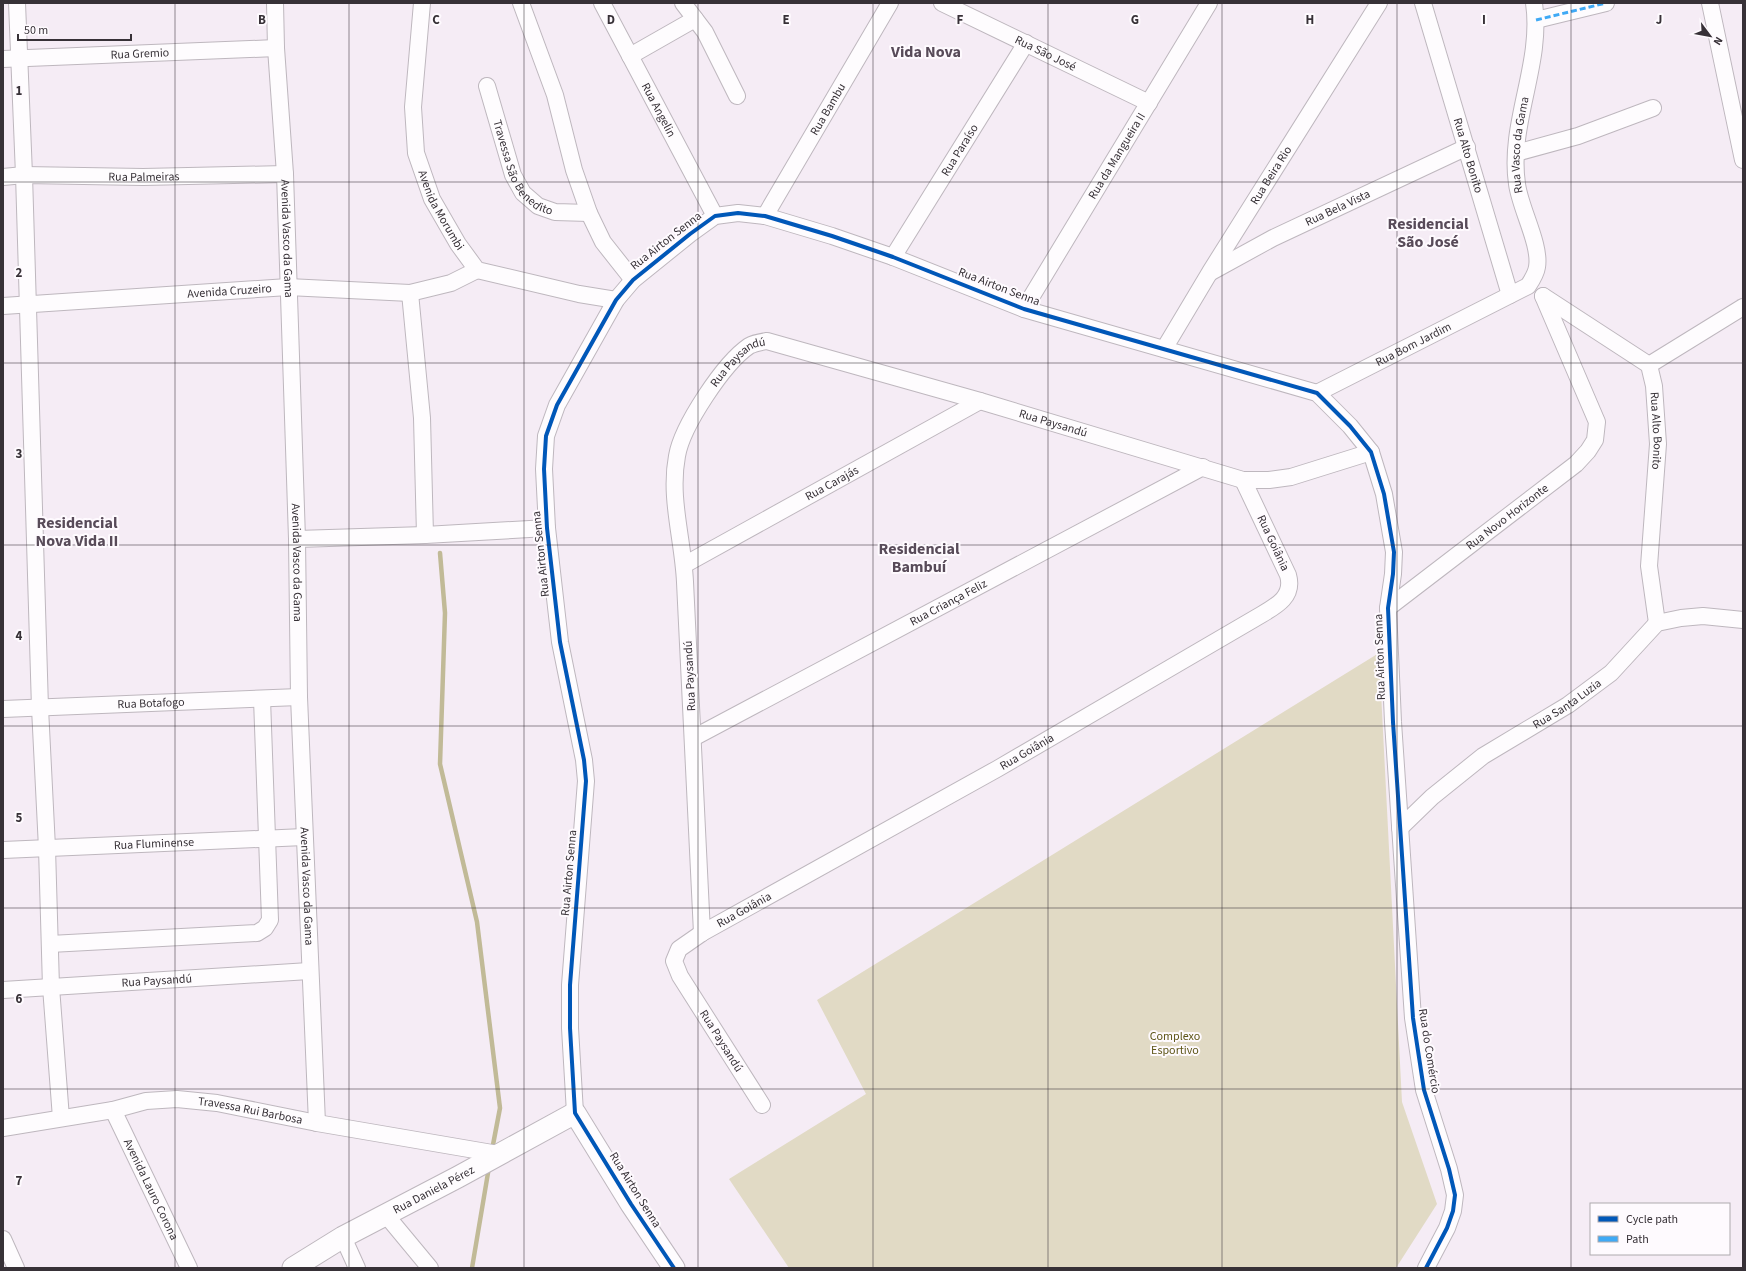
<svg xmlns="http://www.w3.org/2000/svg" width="1746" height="1271" viewBox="0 0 1746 1271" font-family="'Source Sans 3',sans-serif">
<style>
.green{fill:#e1dac5}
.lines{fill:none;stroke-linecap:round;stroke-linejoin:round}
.stream{stroke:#c1ba97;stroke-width:4.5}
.minor-casing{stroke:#beb7be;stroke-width:18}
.tertiary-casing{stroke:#beb7be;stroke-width:23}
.minor{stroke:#fefcfe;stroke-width:16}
.tertiary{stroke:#fefcfe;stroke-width:21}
.quiet{stroke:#3fa9f5;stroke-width:3;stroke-dasharray:6 3;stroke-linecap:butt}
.cycleway-casing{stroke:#fefafe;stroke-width:6}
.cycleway{stroke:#0057b8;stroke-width:4}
.grid{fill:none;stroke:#373137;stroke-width:1;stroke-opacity:0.55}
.labels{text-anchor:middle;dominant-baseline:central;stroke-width:4;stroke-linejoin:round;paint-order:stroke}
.street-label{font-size:12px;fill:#373137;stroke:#fefafe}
.park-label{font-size:12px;fill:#5e5618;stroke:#fefafe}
.district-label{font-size:16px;font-weight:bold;fill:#584b59;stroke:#fefafe}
.grid-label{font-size:13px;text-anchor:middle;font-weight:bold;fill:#373137;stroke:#fefafe;stroke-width:4;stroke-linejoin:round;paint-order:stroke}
</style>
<rect width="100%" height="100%" fill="#f5ecf5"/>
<path class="green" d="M1379 653 1402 1102 1437 1204 1396 1268H789L729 1179 866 1094 817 1000Z"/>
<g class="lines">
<path class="stream" d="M440 553 445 613 440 764 477 922 500 1108 492 1150
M472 1268 489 1167"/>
<defs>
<g id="minor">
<path d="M17 3 24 175 40 708 47 848 51 987 61 1118"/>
<path id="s1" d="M275 3 276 48 285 174 297 539 299 697 317 1123"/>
<path id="s2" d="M422 3 413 107 416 153 432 199 458 244 477 270 579 294 616 300"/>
<path d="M521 3 555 95 574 170 589 213 603 242 633 280"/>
<path id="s3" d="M602 3 715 216"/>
<path d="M683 3 705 32 737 96"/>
<path id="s4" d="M942 3 1149 103"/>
<path id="s5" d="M1423 3 1510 295"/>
<path d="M1710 3 1743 160"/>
<path d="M1536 20 1606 3"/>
<path d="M630 56 695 19"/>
<path id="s6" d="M3 59 276 48"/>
<path id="s7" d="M487 86 513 175 523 193 538 206 555 212 589 213"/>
<path d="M1516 153 1578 136 1653 108"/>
<path id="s8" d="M3 177 24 175 143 177 285 174"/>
<path id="s9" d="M765 216 890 3"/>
<path id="s10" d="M893 257 1026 43"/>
<path id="s11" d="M1211 272 1273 238 1467 147"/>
<path d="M410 293 422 418 425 535"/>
<path id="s12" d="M1543 296 1649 365 1654 386 1658 444 1649 566 1657 623"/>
<path id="s13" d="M3 306 288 287 410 293 451 283 477 270"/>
<path id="s14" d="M1024 309 1209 3"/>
<path id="s15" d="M1164 349 1210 272 1379 3"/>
<path d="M1649 365 1743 307"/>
<path id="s16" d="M1317 393 1528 286C1532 280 1536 274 1537 267 1541 245 1520 208 1517 184 1508 123 1543 64 1534 3"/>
<path d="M297 539 425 535 547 528"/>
<path id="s17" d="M684 565 980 401"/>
<path id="s18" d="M1388 608 1576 464 1588 451 1595 440 1597 422 1543 296"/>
<path id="s19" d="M3 709 299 697"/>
<path id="s20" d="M693 738 1203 467"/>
<path id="s21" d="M1400 828 1432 797 1483 756 1568 705 1611 673 1657 623 1681 618 1703 616 1743 620"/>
<path id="s22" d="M3 850 304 837"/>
<path id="s23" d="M702 933C697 816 691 699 685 582 683 539 669 498 677 456 682 426 724 363 749 346 754 343 761 342 767 341L980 401 1243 480H1269L1291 477 1371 452"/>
<path d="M50 944 257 933 265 928 270 920 262 699"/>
<path id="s24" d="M3 990 309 971"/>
<path id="s25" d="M762 1105 680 976 674 961 679 949 702 933 997 769 1254 619C1272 608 1295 599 1288 575L1243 480"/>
<path id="s26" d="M113 1110 189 1268"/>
<path d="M575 1113 570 1028V985L586 781 584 760 560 642 547 528 544 469 546 436 557 405 616 300 633 280 690 234 715 216 738 213 765 216 832 236 893 257 1024 309 1317 393 1350 426 1371 452 1384 494 1394 552 1393 574 1388 608 1393 722 1413 1018 1424 1090 1449 1169 1455 1195 1453 1211 1447 1228 1426 1268"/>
<path id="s27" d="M3 1128 113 1110 146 1101 177 1099 217 1103 317 1123 498 1154"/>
<path d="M386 1215 430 1268"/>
<path d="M343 1237 357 1268"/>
<path d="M3 1239 16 1268"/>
</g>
<g id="tertiary">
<path id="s28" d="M293 1268 343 1237 458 1177 575 1113 631 1204 674 1268"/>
</g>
</defs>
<use href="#minor" class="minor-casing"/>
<use href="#tertiary" class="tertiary-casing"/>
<use href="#minor" class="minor"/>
<use href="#tertiary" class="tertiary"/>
<path class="quiet" d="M1536 20 1606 3"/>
<defs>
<path id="cycleway" d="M674 1268 631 1204 575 1113 570 1028V985L586 781 584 760 560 642 547 528 544 469 546 436 557 405 616 300 633 280 690 234 715 216 738 213 765 216 832 236 893 257 1024 309 1317 393 1350 426 1371 452 1384 494 1394 552 1393 574 1388 608 1393 722 1413 1018 1424 1090 1449 1169 1455 1195 1453 1211 1447 1228 1426 1268"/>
</defs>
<use href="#cycleway" class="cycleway-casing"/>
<use href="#cycleway" class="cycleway"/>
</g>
<path class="grid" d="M175 3V1268M349 3V1268M524 3V1268M698 3V1268M873 3V1268M1048 3V1268M1222 3V1268M1397 3V1268M1571 3V1268M3 182H1743M3 363H1743M3 545H1743M3 726H1743M3 908H1743M3 1089H1743"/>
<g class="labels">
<g class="street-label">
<text stroke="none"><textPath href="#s4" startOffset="115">Rua São José</textPath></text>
<text stroke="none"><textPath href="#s6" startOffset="137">Rua Gremio</textPath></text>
<text stroke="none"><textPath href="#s3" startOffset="121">Rua Angelin</textPath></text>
<text stroke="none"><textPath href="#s9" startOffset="124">Rua Bambu</textPath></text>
<text stroke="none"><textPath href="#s16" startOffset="383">Rua Vasco da Gama</textPath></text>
<text stroke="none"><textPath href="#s10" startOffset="126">Rua Paraíso</textPath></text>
<text stroke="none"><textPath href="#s5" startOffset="159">Rua Alto Bonito</textPath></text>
<text stroke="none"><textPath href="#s14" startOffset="179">Rua da Mangueira II</textPath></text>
<text stroke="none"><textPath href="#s7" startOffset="92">Travessa São Benedito</textPath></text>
<text stroke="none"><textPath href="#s8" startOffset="141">Rua Palmeiras</textPath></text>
<text stroke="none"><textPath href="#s15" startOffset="204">Rua Beira Rio</textPath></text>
<text stroke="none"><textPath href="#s11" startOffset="142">Rua Bela Vista</textPath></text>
<text stroke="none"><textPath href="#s2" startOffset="213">Avenida Morumbi</textPath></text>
<text stroke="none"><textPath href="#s1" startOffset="236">Avenida Vasco da Gama</textPath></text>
<text transform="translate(666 241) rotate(-38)">Rua Airton Senna</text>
<text transform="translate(999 287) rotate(21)">Rua Airton Senna</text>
<text stroke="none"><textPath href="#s13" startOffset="227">Avenida Cruzeiro</textPath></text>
<text stroke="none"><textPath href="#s16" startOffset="108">Rua Bom Jardim</textPath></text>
<text stroke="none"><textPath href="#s23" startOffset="593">Rua Paysandú</textPath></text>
<text stroke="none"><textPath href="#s23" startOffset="928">Rua Paysandú</textPath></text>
<text stroke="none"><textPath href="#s12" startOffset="193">Rua Alto Bonito</textPath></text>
<text stroke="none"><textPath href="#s17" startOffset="169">Rua Carajás</textPath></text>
<text stroke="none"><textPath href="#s18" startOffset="150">Rua Novo Horizonte</textPath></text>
<text transform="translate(1273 543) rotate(65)">Rua Goiânia</text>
<text transform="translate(541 554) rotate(-96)">Rua Airton Senna</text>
<text stroke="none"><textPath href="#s1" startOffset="560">Avenida Vasco da Gama</textPath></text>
<text stroke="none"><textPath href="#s20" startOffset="289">Rua Criança Feliz</textPath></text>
<text transform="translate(1380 657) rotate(-92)">Rua Airton Senna</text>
<text transform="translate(690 676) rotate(-93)">Rua Paysandú</text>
<text stroke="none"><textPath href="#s19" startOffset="148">Rua Botafogo</textPath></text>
<text stroke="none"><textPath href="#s21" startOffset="209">Rua Santa Luzia</textPath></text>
<text stroke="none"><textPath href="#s25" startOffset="582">Rua Goiânia</textPath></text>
<text stroke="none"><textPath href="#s22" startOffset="151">Rua Fluminense</textPath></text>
<text transform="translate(569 873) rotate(-85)">Rua Airton Senna</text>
<text stroke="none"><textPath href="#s1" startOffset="884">Avenida Vasco da Gama</textPath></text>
<text stroke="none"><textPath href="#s25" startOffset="258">Rua Goiânia</textPath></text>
<text stroke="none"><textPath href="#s24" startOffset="154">Rua Paysandú</textPath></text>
<text transform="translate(721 1041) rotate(58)">Rua Paysandú</text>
<text transform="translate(1429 1051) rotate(81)">Rua do Comércio</text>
<text stroke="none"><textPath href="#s27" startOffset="251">Travessa Rui Barbosa</textPath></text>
<text stroke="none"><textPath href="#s26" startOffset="88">Avenida Lauro Corona</textPath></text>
<text stroke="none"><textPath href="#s28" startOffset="161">Rua Daniela Pérez</textPath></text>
<text transform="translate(635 1190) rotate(58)">Rua Airton Senna</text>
</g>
<g class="park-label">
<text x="1175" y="1036">Complexo<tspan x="1175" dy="14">Esportivo</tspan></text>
</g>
<g class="district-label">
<text x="926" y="52">Vida Nova</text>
<text x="1428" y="224">Residencial<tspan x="1428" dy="18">São José</tspan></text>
<text x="77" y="523">Residencial<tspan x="77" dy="18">Nova Vida II</tspan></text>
<text x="919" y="549">Residencial<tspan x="919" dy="18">Bambuí</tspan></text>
</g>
</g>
<g class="grid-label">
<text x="262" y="24">B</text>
<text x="436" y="24">C</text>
<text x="611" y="24">D</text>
<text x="786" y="24">E</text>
<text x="960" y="24">F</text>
<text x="1135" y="24">G</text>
<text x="1310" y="24">H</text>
<text x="1484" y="24">I</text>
<text x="1659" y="24">J</text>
<text x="19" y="95">1</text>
<text x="19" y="277">2</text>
<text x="19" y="458">3</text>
<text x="19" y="640">4</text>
<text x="19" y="822">5</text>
<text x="19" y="1003">6</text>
<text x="19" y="1185">7</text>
</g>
<rect width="1746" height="1271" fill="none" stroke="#373137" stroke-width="8"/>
<rect x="1590" y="1203" width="140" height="52" fill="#fefafe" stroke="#aeaaae"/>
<rect x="1598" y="1216" width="20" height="6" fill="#0057b8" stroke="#aeaaae"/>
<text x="1626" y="1223" font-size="12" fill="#373137">Cycle path</text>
<rect x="1598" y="1236" width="20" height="6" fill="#3fa9f5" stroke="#aeaaae"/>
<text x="1626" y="1243" font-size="12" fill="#373137">Path</text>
<g transform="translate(1710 36) rotate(122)" stroke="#fefafe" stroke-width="3" paint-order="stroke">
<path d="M0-3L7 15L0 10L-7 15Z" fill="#373137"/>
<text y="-6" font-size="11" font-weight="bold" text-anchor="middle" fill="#373137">N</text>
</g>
<path d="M18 34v6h113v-6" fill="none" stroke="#373137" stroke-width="2"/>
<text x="24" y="34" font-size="12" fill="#373137" stroke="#fefafe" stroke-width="3" paint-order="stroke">50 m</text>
</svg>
